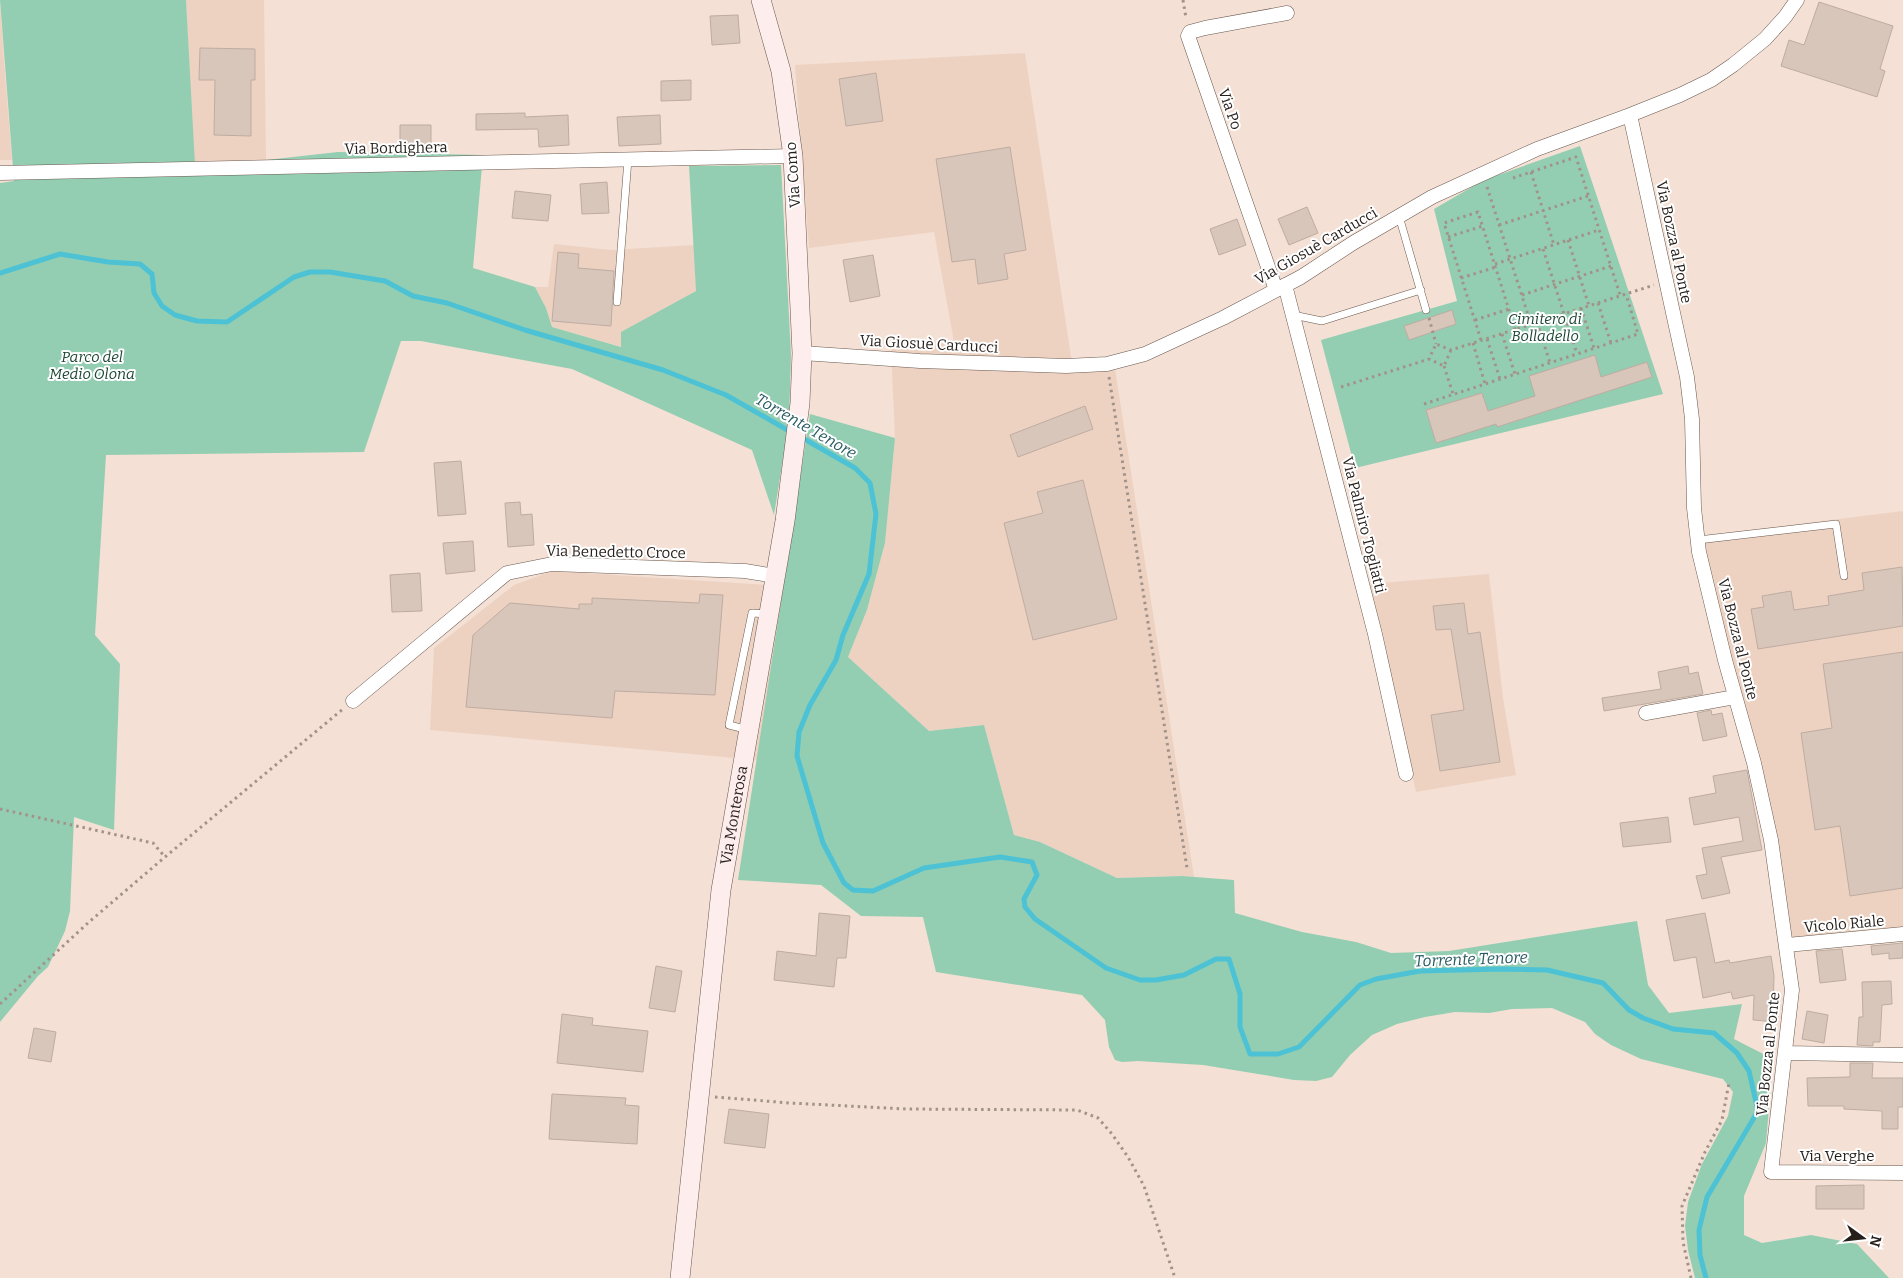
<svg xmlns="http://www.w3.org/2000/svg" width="1903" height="1278" viewBox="0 0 1903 1278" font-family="Bitter,serif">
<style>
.built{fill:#edd2c2}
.green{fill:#93ceb2}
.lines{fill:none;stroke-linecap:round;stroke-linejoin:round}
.stream{stroke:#4cc2d4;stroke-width:5}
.building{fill:#d9c6ba;stroke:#bfaca1}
.lane-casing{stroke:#69584e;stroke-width:8}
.street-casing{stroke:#69584e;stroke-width:15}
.secondary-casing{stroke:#69584e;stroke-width:20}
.path{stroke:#a2938a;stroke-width:3;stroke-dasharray:2.5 4;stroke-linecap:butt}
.lane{stroke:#fff;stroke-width:7}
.street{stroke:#fff;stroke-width:14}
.secondary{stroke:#fdeeed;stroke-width:19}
.labels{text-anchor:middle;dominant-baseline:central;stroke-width:4;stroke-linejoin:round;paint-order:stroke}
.street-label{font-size:15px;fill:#251e1a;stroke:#fff}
.park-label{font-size:15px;font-style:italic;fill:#1f4736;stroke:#fff}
.water-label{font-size:16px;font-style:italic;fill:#295b63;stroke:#fff}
</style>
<rect width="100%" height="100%" fill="#f4e0d4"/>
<path class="built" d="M186 0H264L266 160 194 165Z
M0 4 6 87 12 160H0Z
M1025 53 1072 363 1113 356 1194 877 1182 876 1117 878 1040 842 1014 835 984 725 929 731 848 657 867 610 885 543 895 438 891 347 954 342 934 232 809 248 795 65Z
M554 244 611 250 694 245 696 291 622 332V347L552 327 546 308 535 287H548Z
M1903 511V928L1785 945 1772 847 1694 537Z
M552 571 784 586 757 760 430 730 434 648 514 585Z
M1489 574 1503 698 1516 775 1416 792 1370 584Z"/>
<path class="green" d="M0 0H186L195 165 266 160 338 152 483 155 473 268 535 287 546 308 552 327 621 347V332L696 291 689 166 781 165 791 355 789 422 774 515 752 450 572 369 421 341H401L364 452 106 455 95 635 120 664 114 830 74 817 70 911 65 931 48 967 38 976 0 1022V183L14 181Z
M1580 146 1663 394 1355 468 1321 340 1457 301 1434 209 1484 180Z
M810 414 895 438 885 543 867 610 848 657 929 731 984 725 1014 835 1040 842 1117 878 1182 876 1234 880 1235 913 1302 932 1356 942 1391 953 1449 951 1637 921 1648 985 1669 1013 1742 1004 1734 1039 1773 1059 1766 1143 1744 1196V1235L1762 1243 1811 1235 1857 1244 1889 1278H1695L1688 1250 1685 1226 1688 1202 1702 1164 1728 1116 1733 1092 1723 1079 1641 1059 1611 1045 1595 1034 1585 1022 1552 1008 1512 1009 1489 1013 1455 1012 1425 1017 1397 1024 1372 1035 1350 1055 1332 1077 1316 1081 1294 1080 1203 1065 1138 1061 1122 1062 1115 1060 1109 1047 1105 1020 1082 995 936 972 923 917 861 916 821 885 738 880Z"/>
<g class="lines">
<path class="stream" d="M0 273 60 254 108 262 140 264 152 274 154 293 162 306 175 315 197 321 227 322 294 277 310 272H330L385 281 413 296 447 303 525 330 663 370 726 395 791 432
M799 436 855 468 870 483 876 514 869 574 843 635 836 660 810 705 799 732 797 756 823 843 844 883 853 890 873 891 924 868 1000 857 1032 862 1037 875 1024 899 1025 907 1035 919 1106 968 1140 980H1156L1184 975 1216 959H1229L1240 994V1027L1250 1054H1278L1299 1047 1360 985 1376 979 1420 971 1501 969 1547 970 1603 983 1629 1010 1643 1018 1673 1029 1714 1033 1737 1053 1749 1071 1758 1111 1707 1197 1699 1230 1700 1255 1706 1278"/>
</g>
<path class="building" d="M1819 2 1893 26 1880 69 1885 71 1877 97 1781 66 1789 40 1804 45Z
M738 15 740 43 712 45 710 16Z
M200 48 255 49V80H251V136L214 135 215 80H199Z
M876 73 883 121 846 126 839 79Z
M691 80V100L661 101V81Z
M525 113V117L568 115 569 145 539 147 538 129 476 130V114Z
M660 115 661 144 619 146 617 117Z
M400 125H431V152H400Z
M1010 147 1026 250 1004 254 1008 279 978 284 975 259 952 262 936 159Z
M607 182 609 213 582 214 580 184Z
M515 191 551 195 548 221 512 218Z
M1307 207 1318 233 1289 245 1278 219Z
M1237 219 1246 245 1219 255 1210 229Z
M558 252 579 254 578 268 614 271 611 326 552 321Z
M873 255 880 296 850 302 843 260Z
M1452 310 1456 324 1409 340 1404 326Z
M1595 355 1601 377 1647 362 1652 377 1497 427 1496 424 1436 443 1426 410 1482 393 1488 411 1535 396 1529 376Z
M1085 406 1093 429 1018 457 1010 435Z
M461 461 466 514 438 516 434 463Z
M1083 480 1117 619 1033 640 1004 523 1043 513 1037 492Z
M520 502 521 515 532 514 534 545 508 547 505 503Z
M473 541 475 571 446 574 443 543Z
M1902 567 1903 626 1758 649 1751 609 1764 607 1762 596 1791 591 1794 610 1829 605 1828 596 1864 590 1862 573Z
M420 573 422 611 392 612 390 575Z
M700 594 723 595 715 695 615 691 612 718 466 707 473 635 510 603 579 609V604H592V598L699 603Z
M1464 603 1468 634 1480 632 1500 762 1440 771 1431 715 1464 710 1451 629 1436 630 1433 606Z
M1903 652V888L1850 896 1840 826 1815 830 1801 733 1832 728 1823 664Z
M1688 666 1689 674 1698 672 1703 694 1604 711 1602 698 1661 689 1658 672Z
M1711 710 1712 715 1722 713 1727 736 1703 741 1697 713Z
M1747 770 1762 850 1721 857 1730 893 1702 899 1696 876 1707 874 1702 848 1743 841 1739 817 1694 825 1689 798 1716 793 1713 776Z
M1668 817 1671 842 1623 847 1620 823Z
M819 913 850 916 846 958H837L834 987 774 980 777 951 816 956Z
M1705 913 1715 963 1729 960 1730 963 1771 956 1774 976 1773 1008H1778V1022L1753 1020 1754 995 1733 999 1731 992 1703 998 1696 957 1674 961 1666 920Z
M1903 943V958L1889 959V953L1872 955 1871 946Z
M1842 949 1846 980 1820 983 1816 951Z
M656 966 682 971 675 1012 649 1008Z
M1891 981 1892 1004 1882 1005 1880 1042H1873V1046L1857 1045 1859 1017H1863L1862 982Z
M1807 1011 1828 1015 1824 1043 1802 1039Z
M562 1014 593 1018 592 1025 648 1031 643 1072 557 1063Z
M34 1028 56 1032 51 1062 28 1058Z
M1850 1063H1873L1872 1078H1903V1107H1898V1129H1882V1111L1844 1109V1106H1808L1807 1078 1850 1077Z
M552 1094 626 1098 625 1105 639 1106 637 1144 549 1139Z
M729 1109 769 1114 765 1148 724 1143Z
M1864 1185V1209H1816V1186Z"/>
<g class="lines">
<defs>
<path id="lane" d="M1399 216 1426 310
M617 302 628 159
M1293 315 1322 321 1421 290
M1698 540 1836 524 1844 576
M749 730 729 725 752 613 767 614"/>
<path id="street" d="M1630 115 1687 377 1692 419 1694 508 1699 552 1725 660 1754 763 1771 840 1792 990 1771 1172 1903 1173
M0 173 793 156
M1285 285 1375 634 1406 774
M1276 290 1188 36 1190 32 1205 28 1287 13
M802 353 920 361 1066 366 1107 364 1145 354 1223 318 1301 277 1353 243 1432 197 1537 149 1630 115 1680 95 1711 80 1733 65 1765 39 1785 17 1797 0
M353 701 507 573 552 564 745 571 775 576
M1646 713 1735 697
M1787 945 1903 934
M1785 1053 1903 1055"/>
<g id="secondary">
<path id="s1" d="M680 1278 721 890 785 521 800 403 802 353 793 156 781 71 761 0"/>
</g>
</defs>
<use href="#lane" class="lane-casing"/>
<use href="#street" class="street-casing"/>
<use href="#secondary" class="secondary-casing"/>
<path class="path" d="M1183 0 1186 18
M1531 172 1554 245
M1513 178 1576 157 1620 295
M1487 187 1531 324
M1499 225 1588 196
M1448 237 1483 226
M1568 240 1589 306
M1543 249 1577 354
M1495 264 1599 230
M1461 278 1496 267
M1522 295 1611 266
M1598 303 1611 343
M1581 308 1594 348
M1429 318 1436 344
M1475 320 1509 309
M1537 322 1550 363
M1502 334 1515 374
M1487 339 1500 379
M1481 340 1444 223 1478 212 1515 329
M1473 343 1485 384
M1451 350 1444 366 1429 359 1436 344 1451 350 1654 285
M1444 366 1453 394
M1109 377 1187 868
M1341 387 1429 359
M1424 404 1638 334 1626 294
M0 809 153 843 165 857
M0 1004 89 922 165 857 343 709
M715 1097 790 1103 906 1109 1077 1110 1098 1118 1112 1134 1128 1157 1144 1186 1175 1278
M1691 1278 1683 1242 1682 1206 1705 1152 1722 1120 1729 1083"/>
<use href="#lane" class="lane"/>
<use href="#street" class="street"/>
<use href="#secondary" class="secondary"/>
</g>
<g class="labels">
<g class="street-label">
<text transform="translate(1230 109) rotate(71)">Via Po</text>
<text transform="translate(396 148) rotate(-1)">Via Bordighera</text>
<text transform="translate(793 175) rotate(-94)">Via Como</text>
<text transform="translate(1674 242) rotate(78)">Via Bozza al Ponte</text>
<text transform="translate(1316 246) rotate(-30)">Via Giosuè Carducci</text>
<text transform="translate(929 344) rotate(3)">Via Giosuè Carducci</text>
<text transform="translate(1364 525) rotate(76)">Via Palmiro Togliatti</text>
<text transform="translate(616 552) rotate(1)">Via Benedetto Croce</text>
<text transform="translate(1738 639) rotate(76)">Via Bozza al Ponte</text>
<text stroke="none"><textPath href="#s1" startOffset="466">Via Monterosa</textPath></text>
<text transform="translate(1844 924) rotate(-5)">Vicolo Riale</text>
<text transform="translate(1768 1054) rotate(-84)">Via Bozza al Ponte</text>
<text x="1837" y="1156">Via Verghe</text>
</g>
<g class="park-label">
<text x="1545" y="319">Cimitero di<tspan x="1545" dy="17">Bolladello</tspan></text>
<text x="92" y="357">Parco del<tspan x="92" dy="17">Medio Olona</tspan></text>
</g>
<g class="water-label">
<text transform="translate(806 426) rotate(30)">Torrente Tenore</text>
<text transform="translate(1471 959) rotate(-2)">Torrente Tenore</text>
</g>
</g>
<g transform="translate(1863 1238) rotate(105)" stroke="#ffffff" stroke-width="4" paint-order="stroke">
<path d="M0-4L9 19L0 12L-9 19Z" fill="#251e1a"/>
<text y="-8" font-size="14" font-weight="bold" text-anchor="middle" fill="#251e1a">N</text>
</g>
</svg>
